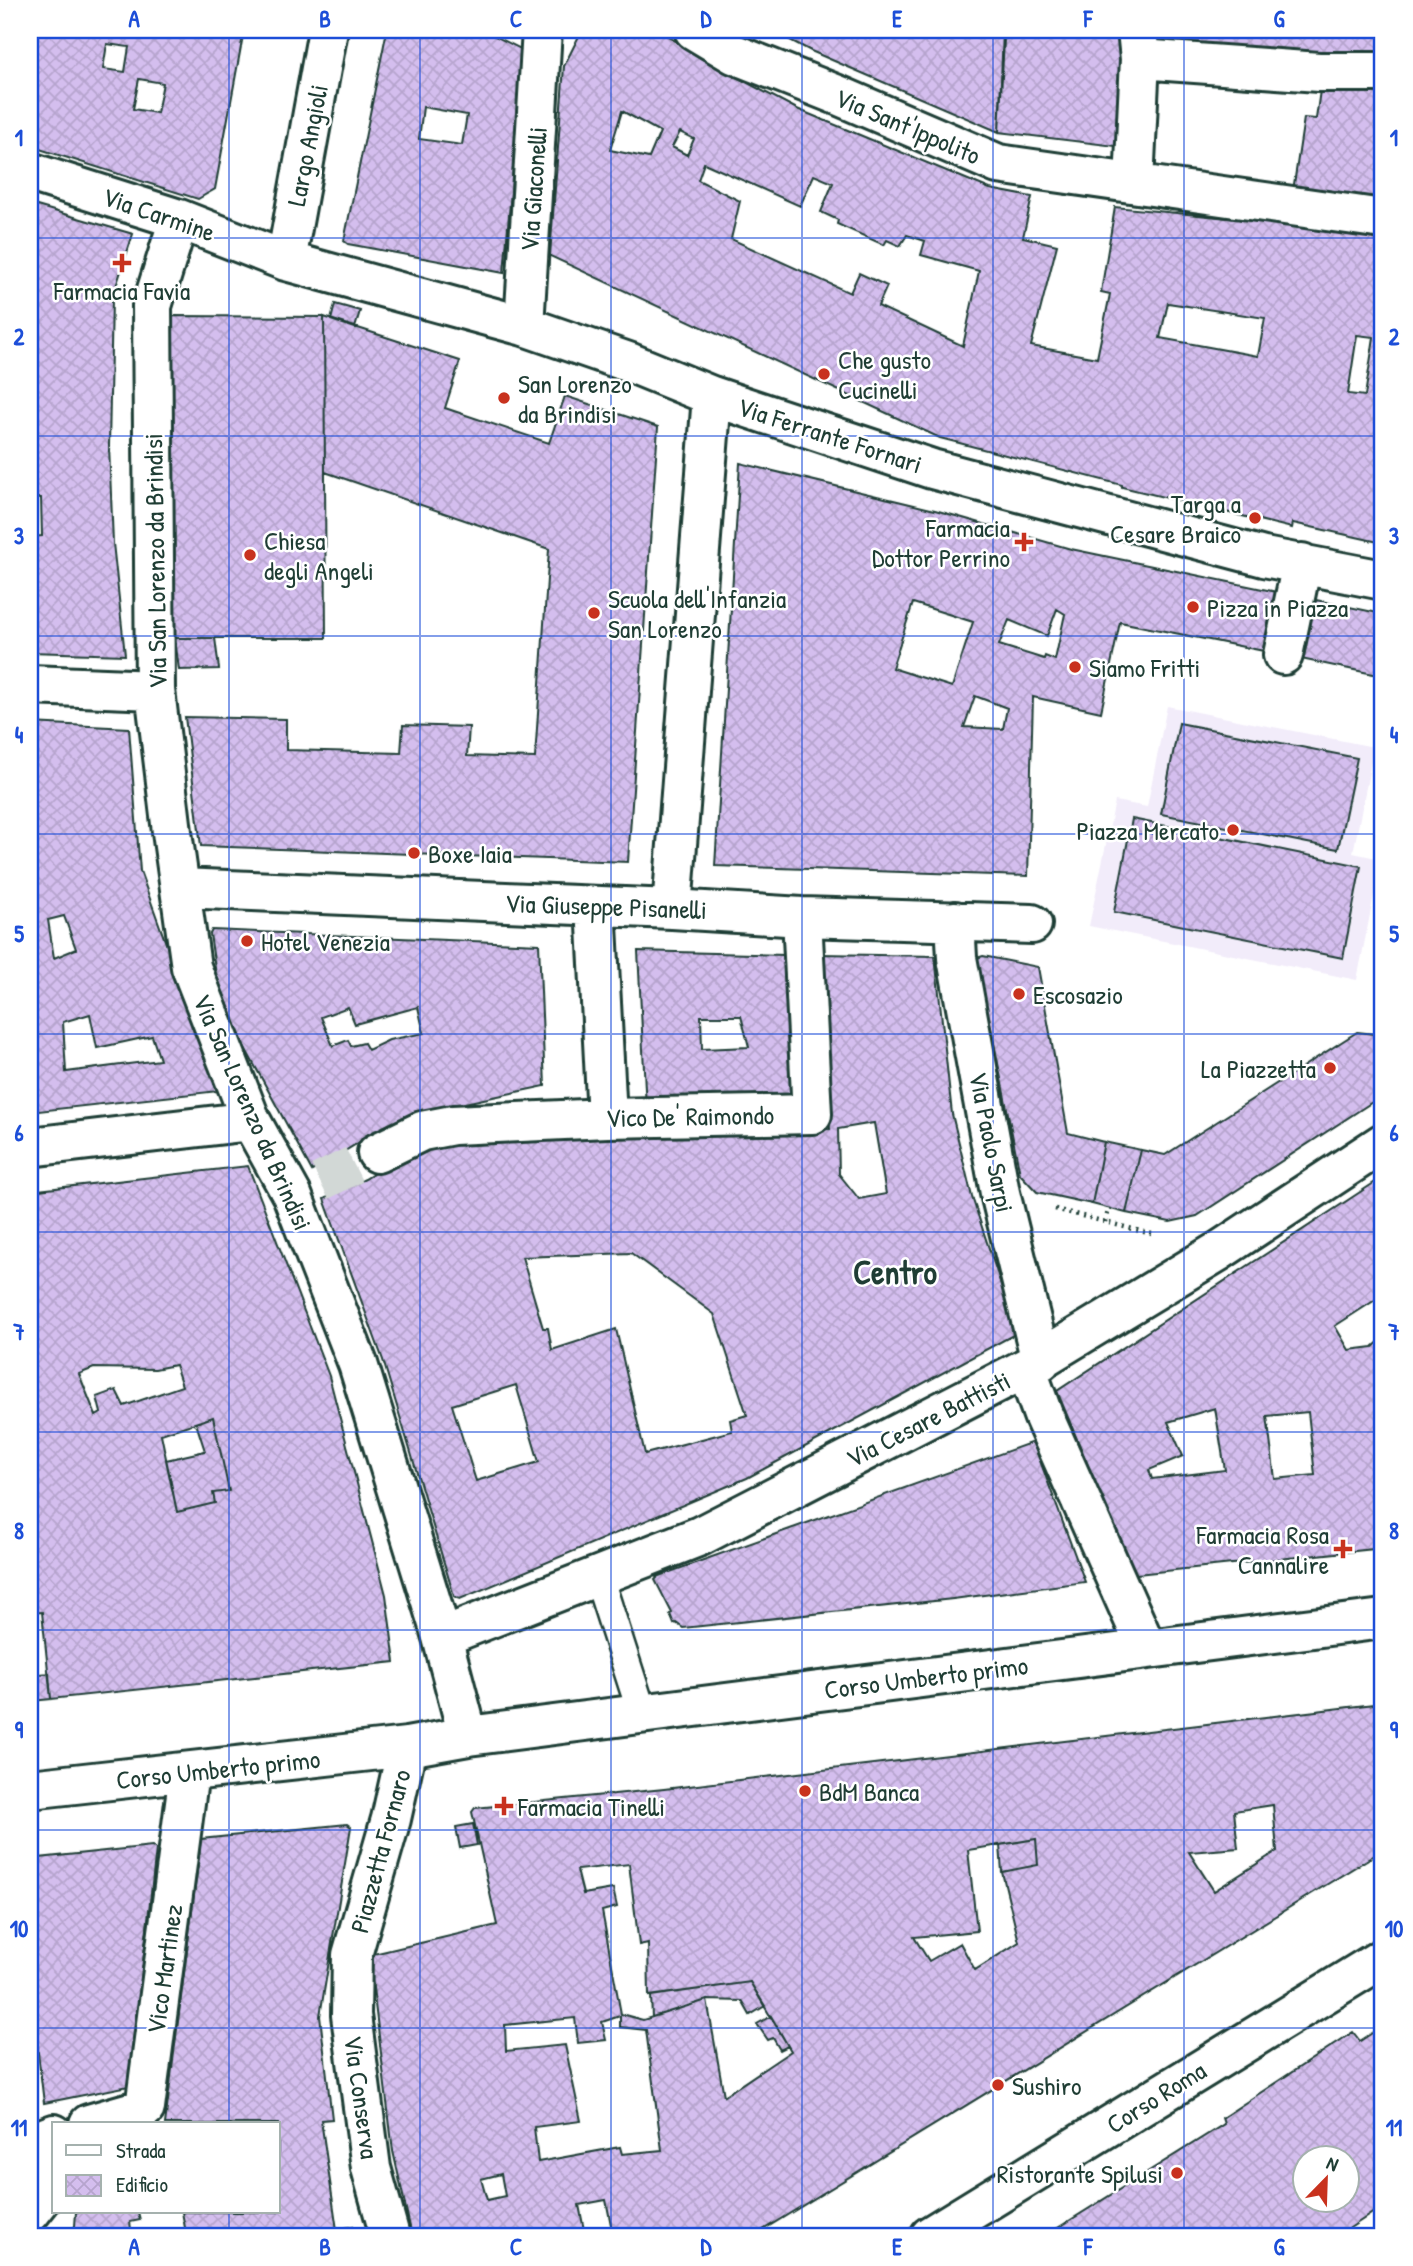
<svg xmlns="http://www.w3.org/2000/svg" width="1413" height="2266" viewBox="0 0 1413 2266" font-family="'Patrick Hand',sans-serif">
<style>
.built{fill:#f2ecfa}
.building{fill:url(#building-cross-hatch);stroke:#1f3d34;stroke-width:2;fill-rule:evenodd}
.lines{fill:none;stroke-linecap:round;stroke-linejoin:round}
.street-tunnel{stroke:#d2d8d6;stroke-width:38;stroke-dasharray:38 19;stroke-linecap:butt}
.lane-casing{stroke:#1f3d34;stroke-width:33}
.street-casing{stroke:#1f3d34;stroke-width:44}
.path{stroke:#1f3d34;stroke-width:4.5;stroke-dasharray:2 5;stroke-linecap:butt}
.lane{stroke:#fff;stroke-width:28}
.street{stroke:#fff;stroke-width:38}
.grid{fill:none;stroke:#1d4ed8;stroke-width:2;stroke-opacity:0.55}
.poi-dot{fill:#c8321e;stroke:#fff;stroke-width:2.5}
.labels{text-anchor:middle;dominant-baseline:central;stroke-width:5;stroke-linejoin:round;paint-order:stroke}
.street-label{font-size:26px;fill:#1f3d34;stroke:#fff}
.poi-label{font-size:26px;fill:#1f3d34;stroke:#fff;text-anchor:start}
.district-label{font-size:33px;font-weight:bold;fill:#1f3d34;stroke:#fff}
.neatline{fill:none;stroke:#1d4ed8;stroke-width:2.5}
.grid-label{font-size:23px;text-anchor:middle;font-weight:bold;fill:#1d4ed8}
</style>
<defs>
<pattern id="building-cross-hatch" width="8" height="8" patternUnits="userSpaceOnUse" patternTransform="scale(1.75)"><rect width="8" height="8" fill="#d4beee"/><path d="M0 0l8 8M0 8l8-8" fill="none" stroke="#b6a4cd"/></pattern>
</defs>
<rect width="100%" height="100%" fill="#fff"/>
<filter id="ink" filterUnits="userSpaceOnUse"><feTurbulence type="fractalNoise" baseFrequency=".0143" numOctaves="2"/><feDisplacementMap in="SourceGraphic" scale="14" xChannelSelector="R" yChannelSelector="G"/><feConvolveMatrix kernelMatrix="1 2 1 2 8 2 1 2 1" color-interpolation-filters="sRGB"/></filter>
<g filter="url(#ink)">
<path class="built" d="M1167 706 1374 747 1353 853 1381 859 1357 980 1089 926 1115 801 1147 807Z"/>
<path class="building" d="M30 30H244L215 189 198 199 30 146ZM107 44 129 47 125 72 103 69ZM139 79 163 83 157 113 133 109Z
M387 30H483L523 50 504 273 348 244 344 241ZM423 107 467 115 462 145 419 139Z
M582 30H659L702 59 797 109 990 189 1032 197 1023 237 1057 245 1031 346 1097 358 1110 294 1101 292 1115 207 1383 233V543L1293 523 1292 528 1122 487V485L940 438 550 256 564 66ZM622 111 660 132 649 158 610 150ZM680 132 694 139 687 155 672 147ZM704 163 800 206 814 175 833 183 821 212 838 220 837 224 884 245 887 240 900 246 907 235 925 241 921 255 979 271 963 346 878 306 887 286 859 273 850 293 731 239 740 201 698 180ZM1168 303 1265 318 1258 356 1160 338ZM1357 335 1374 337 1365 396 1348 394Z
M771 30H992L1004 40 999 132 811 51Z
M1003 30H1118L1124 69 1119 70 1121 87 1125 86 1115 146 999 132Z
M1149 30H1383V65L1150 47Z
M1321 83 1383 87V204L1293 191 1304 118 1316 119Z
M30 204 133 234 112 299 109 446 113 543 125 655 30 652V537L42 536 41 498H30V382H32Z
M335 304 360 311 355 328 331 320Z
M171 316 324 317 326 638H175Z
M324 317 460 361 445 408 549 443 565 396 658 427 628 862 201 846 185 717 286 719V750L401 753 403 725 469 727 467 756 535 758 549 549 325 472Z
M740 463 935 510 1071 549 1277 592 1264 651 1120 622 1101 712 1033 697 1028 876 715 866ZM913 603 973 622 952 687 892 668ZM1057 609 1065 614 1055 660 1045 656 1044 659 999 645 1009 620 1047 636ZM975 696 1007 708 1003 729 964 727Z
M1316 600 1383 614V676L1301 659Z
M175 638H215L219 669 179 670Z
M30 723 129 728 140 871 219 1091 30 1112ZM64 916 76 949 54 958 48 920ZM90 1014 97 1048 152 1036 160 1060 66 1072 63 1022Z
M1179 723 1357 758 1338 849 1161 814Z
M1132 819 1361 866 1343 958 1114 912Z
M212 930 539 944 545 1086 417 1113 386 1126 312 1171 244 1046 216 975 210 934ZM348 1007 355 1024 418 1007 424 1033 389 1040 368 1050 364 1043 351 1046 348 1040 333 1046 321 1017Z
M638 951 786 955 799 1104 646 1109ZM701 1016H741L749 1047 702 1049Z
M820 954 935 956 952 1114 972 1197 1017 1333 747 1478 460 1599 457 1598 454 1596 383 1360 324 1199 365 1179 399 1158 434 1143 830 1129ZM874 1123 886 1194 859 1199 839 1174 838 1129ZM631 1253 714 1314 747 1415 730 1420 732 1431 645 1454 616 1329 552 1350 548 1328H543L522 1257ZM516 1385 539 1462 476 1481 452 1405Z
M983 956 1038 967 1068 1133 1104 1142 1092 1204 1037 1192 1020 1174 977 958Z
M1357 1032 1383 1035V1095L1197 1216 1170 1222 1126 1213 1141 1150 1165 1155Z
M1104 1142 1141 1150 1126 1213 1092 1204Z
M248 1166 329 1376 386 1595 395 1662 51 1699 42 1612 30 1613V1191ZM175 1365 182 1386 124 1406 116 1390 97 1397 101 1413 96 1416 79 1374 94 1368 155 1369ZM213 1417 229 1491 213 1493 215 1503 177 1512 161 1434Z
M1383 1177V1295L1335 1326 1349 1350 1373 1347 1383 1338V1548L1137 1574 1132 1572 1057 1391ZM1215 1408 1225 1470 1152 1479 1149 1470 1183 1456 1168 1422ZM1308 1412 1315 1475 1275 1479 1267 1416Z
M213 1417 229 1491 213 1493 215 1503 177 1512 166 1460 205 1451 196 1423Z
M1033 1442 1085 1582 953 1599 683 1628 676 1623 674 1624 670 1614 672 1613 655 1580 657 1578 656 1577Z
M49 1673 51 1699 32 1701 30 1675Z
M1383 1703V1850L753 2236H412L393 2151 369 1955 497 1925 472 1812 475 1808 664 1789ZM1273 1805 1277 1851 1214 1891 1189 1852 1238 1848 1234 1811ZM1036 1839 1038 1865 1002 1872 1019 1942 975 1970 960 1943 929 1961 914 1937 977 1931 968 1850ZM629 1864 639 1945 648 1943 649 1996 750 1982 791 2051 724 2096 707 2000 643 2020 621 2014 602 1911 617 1907 613 1889 583 1894 577 1870ZM620 2016V2027L646 2030 662 2150 622 2154 620 2147 538 2162 534 2127 581 2121 565 2045 506 2051 505 2025 575 2018 578 2043 606 2040 602 2022ZM501 2174 505 2196 487 2200 481 2179ZM606 2200 612 2230 585 2235 579 2205Z
M347 1824 351 1827 320 2016 332 2119 321 2120 337 2230 353 2226 355 2236H166L186 2233 182 2212H278V2124H165L201 1839Z
M473 1824 477 1845 460 1848 456 1827Z
M1036 1839 1038 1865 1002 1872 1000 1845Z
M152 1846 156 1849 129 2086 44 2103 36 2036 30 2037V1859Z
M750 1982 765 2006 750 2015 742 2001 707 2000 652 2017 651 1996Z
M771 2016 788 2046 780 2050 773 2038 768 2040 757 2024Z
M1383 2026V2206L1347 2230 1351 2236H1045L1224 2124 1222 2118 1353 2032 1360 2041ZM1304 2158H1346V2200H1304Z
M76 2212H138L140 2220 130 2222 132 2236H66L75 2226Z"/>
<g class="lines">
<path class="street-tunnel" d="M320 1182 377 1153"/>
<defs>
<path id="lane" d="M598 1576 642 1713"/>
<path id="street" d="M694 30 734 54 840 96 998 164 1383 219
M1140 59 1319 72H1383
M30 172 179 219 286 261 524 326 631 363 712 396 932 469 1264 557 1383 580
M1134 183 1140 59 1137 30
M179 219 152 306 155 690 172 832 191 967 251 1121 292 1195 358 1364 442 1637 468 1736
M286 261 328 30
M524 326 542 30
M1283 655 1302 563
M30 685 155 690
M180 888 672 909 802 917 1032 924
M596 906 607 1118
M672 909 712 396
M955 921 957 958 1000 1193 1041 1361
M30 1147 251 1121
M377 1153 422 1131 453 1125 607 1118 812 1114 802 917
M1026 1368 1043 1415 1147 1649
M442 1637 700 1536 1026 1368 1219 1251 1383 1143
M30 1789 407 1747 468 1736 1383 1619
M89 2124 145 2108 189 1772
M30 2213 53 2184 46 2137 54 2134
M390 2236 371 2168 351 2015 352 1955 391 1819 407 1747
M930 2236 1383 1958"/>
</defs>
<use href="#lane" class="lane-casing"/>
<use href="#street" class="street-casing"/>
<path class="path" d="M1055 1209 1152 1234
M1105 1222 1108 1211"/>
<use href="#lane" class="lane"/>
<use href="#street" class="street"/>
</g>
</g>
<path class="grid" d="M229 30V2124M420 30V2236M611 30V2236M802 30V2236M993 30V2236M1184 30V2236M30 238H1383M30 436H1383M30 636H1383M30 834H1383M30 1034H1383M30 1232H1383M30 1432H1383M30 1630H1383M30 1830H1383M30 2028H1383M229 2212V2236"/>
<g class="poi-dot">
<path d="M118.5 252.5h7v7h7v7h-7v7h-7v-7h-7v-7h7z"/>
<circle cx="824" cy="374" r="7"/>
<circle cx="504" cy="398" r="7"/>
<circle cx="1255" cy="518" r="7"/>
<path d="M1020.5 531.5h7v7h7v7h-7v7h-7v-7h-7v-7h7z"/>
<circle cx="250" cy="555" r="7"/>
<circle cx="1193" cy="607" r="7"/>
<circle cx="594" cy="613" r="7"/>
<circle cx="1075" cy="667" r="7"/>
<circle cx="1233" cy="830" r="7"/>
<circle cx="414" cy="853" r="7"/>
<circle cx="247" cy="941" r="7"/>
<circle cx="1019" cy="994" r="7"/>
<circle cx="1330" cy="1068" r="7"/>
<path d="M1339.5 1538.5h7v7h7v7h-7v7h-7v-7h-7v-7h7z"/>
<circle cx="805" cy="1791" r="7"/>
<path d="M500.5 1795.5h7v7h7v7h-7v7h-7v-7h-7v-7h7z"/>
<circle cx="998" cy="2085" r="7"/>
<circle cx="1177" cy="2173" r="7"/>
</g>
<g class="labels">
<g class="street-label">
<text transform="translate(908 126) rotate(23)">Via Sant'Ippolito</text>
<text transform="translate(307 145) rotate(-79)">Largo Angioli</text>
<text transform="translate(533 189) rotate(-86)">Via Giaconelli</text>
<text transform="translate(159 214) rotate(19)">Via Carmine</text>
<text transform="translate(830 435) rotate(18)">Via Ferrante Fornari</text>
<text transform="translate(155 561) rotate(-91)">Via San Lorenzo da Brindisi</text>
<text transform="translate(606 906) rotate(2)">Via Giuseppe Pisanelli</text>
<text transform="translate(253 1112) rotate(66)">Via San Lorenzo da Brindisi</text>
<text transform="translate(690 1116) rotate(-1)">Vico De' Raimondo</text>
<text transform="translate(992 1142) rotate(79)">Via Paolo Sarpi</text>
<text transform="translate(928 1419) rotate(-27)">Via Cesare Battisti</text>
<text transform="translate(926 1677) rotate(-7)">Corso Umberto primo</text>
<text transform="translate(218 1769) rotate(-6)">Corso Umberto primo</text>
<text transform="translate(380 1851) rotate(-75)">Piazzetta Fornaro</text>
<text transform="translate(164 1969) rotate(-82)">Vico Martinez</text>
<text transform="translate(362 2097) rotate(82)">Via Conserva</text>
<text transform="translate(1156 2097) rotate(-32)">Corso Roma</text>
</g>
<g class="poi-label">
<text x="122" y="290" text-anchor="middle">Farmacia Favia</text>
<text x="838" y="359">Che gusto<tspan x="838" dy="30">Cucinelli</tspan></text>
<text x="518" y="383">San Lorenzo<tspan x="518" dy="30">da Brindisi</tspan></text>
<text x="1241" y="503" text-anchor="end">Targa a<tspan x="1241" dy="30">Cesare Braico</tspan></text>
<text x="1010" y="527" text-anchor="end">Farmacia<tspan x="1010" dy="30">Dottor Perrino</tspan></text>
<text x="264" y="540">Chiesa<tspan x="264" dy="30">degli Angeli</tspan></text>
<text x="608" y="598">Scuola dell'Infanzia<tspan x="608" dy="30">San Lorenzo</tspan></text>
<text x="1207" y="607">Pizza in Piazza</text>
<text x="1089" y="667">Siamo Fritti</text>
<text x="1219" y="830" text-anchor="end">Piazza Mercato</text>
<text x="428" y="853">Boxe Iaia</text>
<text x="261" y="941">Hotel Venezia</text>
<text x="1033" y="994">Escosazio</text>
<text x="1316" y="1068" text-anchor="end">La Piazzetta</text>
<text x="1329" y="1534" text-anchor="end">Farmacia Rosa<tspan x="1329" dy="30">Cannalire</tspan></text>
<text x="819" y="1791">BdM Banca</text>
<text x="518" y="1806">Farmacia Tinelli</text>
<text x="1012" y="2085">Sushiro</text>
<text x="1163" y="2173" text-anchor="end">Ristorante Spilusi</text>
</g>
<g class="district-label">
<text x="895" y="1272">Centro</text>
</g>
</g>
<rect width="1413" height="2266" fill="none" stroke="#fff" stroke-width="77"/>
<rect x="52" y="2122" width="228" height="91" fill="#ffffff" stroke="#a5b1ae" stroke-width="2"/>
<rect x="66" y="2145" width="35" height="10" fill="#ffffff" stroke="#a5b1ae" stroke-width="2"/>
<text x="116" y="2158" font-size="21" fill="#1f3d34">Strada</text>
<rect x="66" y="2175" width="35" height="21" fill="url(#building-cross-hatch)" stroke="#a5b1ae" stroke-width="2"/>
<text x="116" y="2192" font-size="21" fill="#1f3d34">Edificio</text>
<g transform="translate(1326 2179) rotate(23)"><circle r="33" fill="#ffffff" stroke="#a5b1ae" stroke-width="2"/>
<path d="M0-5L12 26L0 18L-12 26Z" fill="#c8321e"/>
<text y="-10" font-size="19" font-weight="bold" text-anchor="middle" fill="#1f3d34">N</text>
</g>
<rect x="38" y="38" width="1336" height="2190" class="neatline"/>
<g class="grid-label">
<text x="134" y="27">A</text>
<text x="325" y="27">B</text>
<text x="516" y="27">C</text>
<text x="706" y="27">D</text>
<text x="897" y="27">E</text>
<text x="1088" y="27">F</text>
<text x="1279" y="27">G</text>
<text x="19" y="146">1</text>
<text x="1394" y="146">1</text>
<text x="19" y="345">2</text>
<text x="1394" y="345">2</text>
<text x="19" y="544">3</text>
<text x="1394" y="544">3</text>
<text x="19" y="743">4</text>
<text x="1394" y="743">4</text>
<text x="19" y="942">5</text>
<text x="1394" y="942">5</text>
<text x="19" y="1141">6</text>
<text x="1394" y="1141">6</text>
<text x="19" y="1340">7</text>
<text x="1394" y="1340">7</text>
<text x="19" y="1539">8</text>
<text x="1394" y="1539">8</text>
<text x="19" y="1738">9</text>
<text x="1394" y="1738">9</text>
<text x="19" y="1937">10</text>
<text x="1394" y="1937">10</text>
<text x="19" y="2136">11</text>
<text x="1394" y="2136">11</text>
<text x="134" y="2255">A</text>
<text x="325" y="2255">B</text>
<text x="516" y="2255">C</text>
<text x="706" y="2255">D</text>
<text x="897" y="2255">E</text>
<text x="1088" y="2255">F</text>
<text x="1279" y="2255">G</text>
</g>
</svg>
